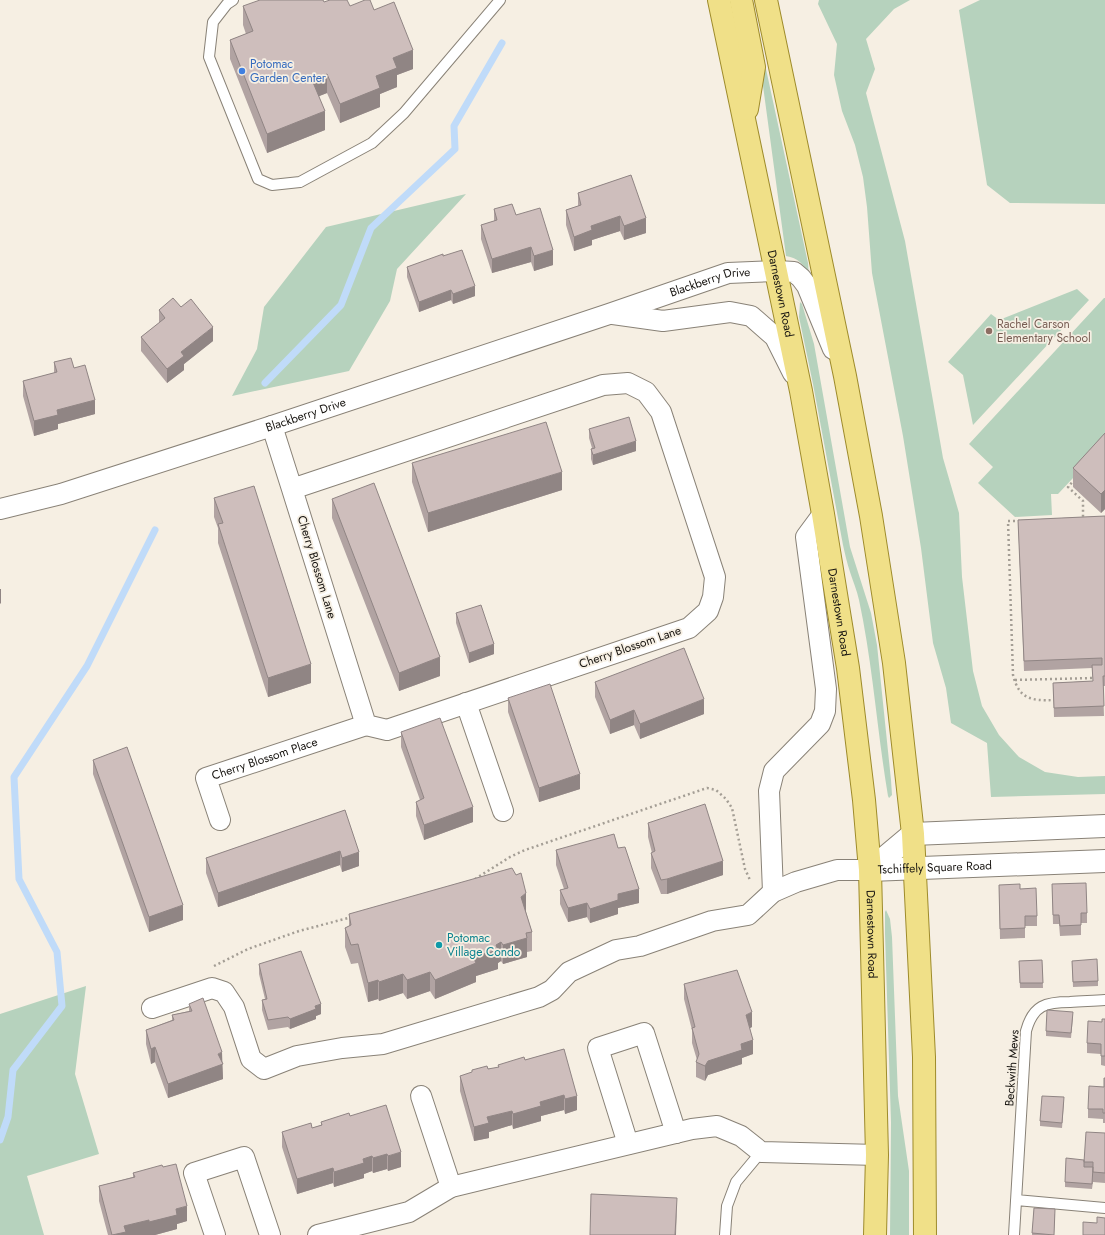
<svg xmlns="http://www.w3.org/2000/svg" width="1105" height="1235" viewBox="0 0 1105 1235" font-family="Jost,sans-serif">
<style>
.green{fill:#b6d2bd}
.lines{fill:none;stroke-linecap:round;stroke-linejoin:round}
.stream{stroke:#c0dbf9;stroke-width:7}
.service-casing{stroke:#898277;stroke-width:12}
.minor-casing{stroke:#898277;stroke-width:22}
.tertiary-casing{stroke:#898277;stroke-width:24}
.primary-casing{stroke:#9e8b2b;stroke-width:24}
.path{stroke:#a49e95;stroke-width:2.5;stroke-dasharray:2 3;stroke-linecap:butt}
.service{stroke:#fff;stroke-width:10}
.minor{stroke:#fff;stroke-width:20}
.tertiary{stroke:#fff;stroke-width:22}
.primary{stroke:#f0e088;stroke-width:22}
.wall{fill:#b1a3a2}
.shaded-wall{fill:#908584}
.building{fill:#cebebc;stroke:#908584}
.shop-dot{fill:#3f7fe0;stroke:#f6efe3;stroke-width:1.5}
.education-dot{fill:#8d6e63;stroke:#f6efe3;stroke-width:1.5}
.culture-dot{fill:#0f9aa8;stroke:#f6efe3;stroke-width:1.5}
.labels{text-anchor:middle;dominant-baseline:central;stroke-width:3.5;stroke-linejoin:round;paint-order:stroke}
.shop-label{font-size:12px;fill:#366cbe;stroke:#f6efe3;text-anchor:start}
.street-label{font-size:12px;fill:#171410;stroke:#f6efe3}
.education-label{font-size:12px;fill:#785e54;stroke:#f6efe3;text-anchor:start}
.culture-label{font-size:12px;fill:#0d838f;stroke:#f6efe3;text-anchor:start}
</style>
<rect width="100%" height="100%" fill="#f6efe3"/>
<path class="green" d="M819 0H910L894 9 866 39 875 69 866 93 905 241 943 458 959 513 962 577 973 671 982 706 999 735 1019 757 1045 772 1078 777 1105 776V794L991 797 987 743 951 723 946 688 933 643 921 548 903 436 872 273 867 207 863 177 855 145 842 111 834 75 837 44 818 4Z
M980 0H1105V204L1010 203 987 185 959 10Z
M766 69 808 263 809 276C804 264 798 258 786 256L761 71Z
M466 194 397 269 390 301 349 371 232 396 257 349 264 307 326 227Z
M1077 289 1089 300 973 425 963 375 948 362 991 314 999 320Z
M1104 298H1105V444L1058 494H1051L1052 515 1015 517 978 483 993 467 969 444Z
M800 302 802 304 814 344 850 547 871 613 877 645 891 780 892 795 889 798 888 796C877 731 873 665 859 600 857 591 853 581 850 572 847 563 845 554 843 545L813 384 799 317Z
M886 910 890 919 892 937 898 1096 909 1171V1235H890L891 1122 885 934V912Z
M86 986 75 1074 99 1154 27 1176 44 1235H0V1014Z"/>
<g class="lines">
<path class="stream" d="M265 383 341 305 371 228 455 149 454 126 502 43
M0 1140 8 1117 13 1070 62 1006 57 952 19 879 14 777 87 666 155 530"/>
<defs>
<path id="service" d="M233 0 227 4 213 22 209 57 258 179 272 185 300 182 372 143 404 113 500 0
M1016 1200 1105 1208
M725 1235 727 1206 736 1182 761 1152
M1014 1235 1026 1031C1033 1005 1046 1002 1070 1002 1082 1001 1093 1001 1105 1000"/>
<g id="minor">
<path d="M613 314 663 321 730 312 751 316 775 337 793 373"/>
<path d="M272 426 292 489 603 385 628 383 646 392 661 412 715 577 713 597 708 611 689 628 387 730 366 725 292 489"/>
<path id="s1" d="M0 509 61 494 272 426 609 314 728 273 777 271 794 272 801 278 807 286 833 349"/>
<path d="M466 703 503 811"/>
<path id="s2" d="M220 820 206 778 366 725"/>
<path d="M773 892 769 791 774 771 820 724 825 711 826 689 806 537 823 514"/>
<path d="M152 1008 212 988 224 992 234 1007 251 1059 264 1069 297 1056 342 1048 383 1044 539 997 552 990 569 972 616 950 640 946 712 921 748 915 773 892 796 882 837 870H870"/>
<path d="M421 1096 451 1187"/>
<path d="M628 1144 598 1048 644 1033 676 1133"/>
<path d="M215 1235 194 1173 244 1157 270 1235"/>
<path d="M318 1235 409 1212 451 1187 692 1129 717 1126 741 1136 761 1152 877 1155"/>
</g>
<g id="tertiary">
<path d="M870 870 913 834 1105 826"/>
<path id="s3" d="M870 870 1105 861"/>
</g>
<g id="primary">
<path id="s4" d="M719 0 801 391 823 514 848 668 864 800 870 870 877 1155 875 1235"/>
<path d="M741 0 754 67 747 109"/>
<path d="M766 0 845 376 871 516 894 663 913 834 924 1057 925 1235"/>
</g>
</defs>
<use href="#service" class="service-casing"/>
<use href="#minor" class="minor-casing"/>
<use href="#tertiary" class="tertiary-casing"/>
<use href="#primary" class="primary-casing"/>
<path class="path" d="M1075 479 1068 487 1083 501V518
M1020 521H1008L1013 675C1019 699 1031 701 1054 700
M1015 680 1093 678
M475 879 510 857 525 850 707 788 716 790 726 799 732 808 745 869 750 880
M214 966 248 949 299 931 352 917"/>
<use href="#service" class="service"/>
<use href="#minor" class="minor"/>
<use href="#tertiary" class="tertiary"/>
<use href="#primary" class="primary"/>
</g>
<path class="wall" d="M324 2 374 10 413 69 397 75V87L380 94V107L340 123 327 93 319 96 325 130 267 153 230 59V40L246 34 243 25V6Z
M631 175 646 233 624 240 620 231 592 240V245L574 251 566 225V210L578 206V193Z
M494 209 516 215 553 265 534 271 531 262 492 273 481 239V225L494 221Z
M443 256 475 296 453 304 451 300 419 312 407 277V267Z
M181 307 213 341 184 364V370L167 383 141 351V337L159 323V310Z
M54 362 74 368 95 414 58 424V429L34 436 23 396V381L54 373Z
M589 429 636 451 593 465 591 459V449L592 448 589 438Z
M1105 433V509L1101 513 1073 487V468Z
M412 463 562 490 428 532 412 482Z
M214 498 311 683 268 697 218 543V528L214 517Z
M332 499 440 676 399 691 332 518Z
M1105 516V686H1103L1104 716 1054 717 1053 683 1093 681 1092 668 1024 671 1018 520Z
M456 613 494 654 469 663 456 623Z
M595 682 704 714 640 739 634 725 610 734 595 697Z
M508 698 580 789 539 802 508 712Z
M401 732 473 822 424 840 416 816V802L420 800 401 747Z
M93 760 183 920 149 932 93 774Z
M345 810 359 866 342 872 340 865 218 907 206 873V858Z
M648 823 723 875 667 894H661L651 868V853H652L648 837Z
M618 848 639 903 618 908V914L590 923 587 917 568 922 560 904V890L564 889 556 865V850Z
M1052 884 1087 913V923H1081V935L1060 936 1059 924H1053Z
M999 885 1020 889 1037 916V926H1025V938L1000 939Z
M526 912 532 932V951L527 952V957L503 964 501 961 498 963V969L476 976V982L435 999 430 991 407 999 403 993 379 1001 378 999 368 1002 358 963 351 964 345 947V928L349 926V914Z
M1042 960 1043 988H1020L1019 961Z
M1072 961 1098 981V986L1073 987Z
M259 964 321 1014 316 1016V1019L290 1029 288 1027 268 1030 262 1010V1000L265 999 259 974Z
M684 984 752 1027 750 1028 753 1054 742 1058V1064L708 1075 705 1081 696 1077V1062L697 1060 692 1043V1030L684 999Z
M189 1004 222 1063 223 1079 168 1098 155 1062 151 1064 146 1044V1030L172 1020V1015L189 1011Z
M1073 1017 1071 1038 1046 1036V1031Z
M1105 1019V1066L1101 1065V1054L1087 1053V1043Z
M564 1049 577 1110 565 1114 564 1110 541 1116V1121L513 1129 512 1125 489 1132V1138L474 1141 460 1091V1076L472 1073V1070L498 1068V1065L525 1060Z
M1105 1078V1123H1103V1119L1088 1118V1109L1104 1087Z
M1064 1102 1062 1128 1040 1126V1121Z
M350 1116 401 1167 388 1171 387 1169 373 1173 372 1171 364 1174V1178L334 1187 333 1183 297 1194 282 1147V1132L312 1128 321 1125V1122Z
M1105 1133V1183L1093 1182 1092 1189 1065 1187V1182L1084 1160Z
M163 1167 187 1221 177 1224V1229L155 1235H108L99 1201V1186L133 1177V1173Z
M1034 1208 1055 1214 1054 1235H1032Z"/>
<path class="shaded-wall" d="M413 50V69L397 75V87L380 94V107L340 123V104L376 76 393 58Z
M327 74V93L312 99V80Z
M325 111V130L267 153V134Z
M620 216V231L592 240V245L574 251V237L591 226Z
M646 218V233L624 240V226Z
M531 247V262L492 273V259Z
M553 250V265L534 271V256Z
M475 286V296L453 304V294Z
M451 290V300L419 312V302Z
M213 327V341L184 364V370L167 383V369L181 352Z
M95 400V414L58 424V429L34 436V421L57 410Z
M636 441V451L593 465V455Z
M562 472V490L428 532V513Z
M1105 490V509L1101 513V494Z
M0 589H1V603L0 604Z
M494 644V654L469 663V653Z
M440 657V676L399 691V673Z
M311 664V683L268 697V678Z
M704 699V714L640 739V724Z
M634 710V725L610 734V720Z
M580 774V789L539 802V788Z
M473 807V822L424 840V825Z
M340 851V865L218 907V893Z
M359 852V866L342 872V858Z
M723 861V875L667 894V879Z
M639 889V903L618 908V914L590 923V909L618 894Z
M526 893V912L521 916V897Z
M587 903V917L568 922V908Z
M183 905V920L149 932V917Z
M527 938V957L503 964V945Z
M501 942V961L498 963V969L476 976V982L435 999V980L473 957Z
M430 972V991L407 999V980Z
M403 974V993L379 1001V982Z
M378 980V999L368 1002V983Z
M321 1004V1014L316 1016V1019L290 1029V1019L315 1006Z
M752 1012V1027L746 1030V1015Z
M753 1040V1054L742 1058V1064L708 1075 705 1081V1066L708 1061 741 1044Z
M155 1047V1062L151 1064V1049Z
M222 1052 223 1079 168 1098V1084Z
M564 1095V1110L541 1116V1121L513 1129V1114L540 1102Z
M577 1096V1110L565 1114V1099Z
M512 1111V1125L489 1132V1138L474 1141V1127L487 1117Z
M401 1152V1167L388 1171V1156Z
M387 1154V1169L373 1173V1158Z
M372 1156V1171L364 1174V1178L334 1187V1172L363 1159Z
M333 1168V1183L297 1194V1179Z
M677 1198 676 1235H675Z
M187 1206V1221L177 1224V1229L155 1235H149V1222L176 1209Z
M149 1220V1235H112L124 1226Z"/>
<path class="building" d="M260 0H323L324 2 330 0H347L350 6 365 0H370L374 10 394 2 413 50 393 58 397 68 376 76 380 88 340 104 327 74 312 80 325 111 267 134 230 40 253 31 243 6Z
M631 175 646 218 624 226 620 216 591 226 592 230 574 237 566 210 581 205 578 193Z
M512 204 516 215 540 208 553 250 534 256 531 247 492 259 481 225 497 220 494 209Z
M462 250 475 286 453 294 451 290 419 302 407 267 443 254V256Z
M173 298 181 307 191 299 213 327 181 352 184 356 167 369 141 337 165 318 159 310Z
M71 358 74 368 85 365 95 400 57 410 58 415 34 421 23 381 57 372 54 362Z
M629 417 636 441 593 455 591 449 595 448 589 429Z
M546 422 562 472 428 513 412 463Z
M1105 433V490L1101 494 1073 468Z
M374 483 440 657 399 673 332 499Z
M254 486 311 664 268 678 218 524 223 523 214 498Z
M1105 516V676H1103L1104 706 1054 708 1053 683 1093 681 1092 665H1102V658L1024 661 1018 520Z
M481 605 494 644 469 653 456 613Z
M684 648 704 699 640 724 634 710 610 720 595 682Z
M550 684 580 774 539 788 508 698Z
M440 718 473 807 424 825 416 802 424 798 401 732Z
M127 747 183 905 149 917 93 760Z
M705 804 723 861 667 879 661 880 651 853 655 851 648 823Z
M345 810 359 852 342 858 340 851 218 893 206 858Z
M614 834 618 848 625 847 639 889 618 894V900L590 909 587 903 568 908 560 890 568 888 556 850Z
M512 868 516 875 521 873 526 893 521 897 532 932 526 933 527 938 503 945 501 942 496 945 498 950 473 957 476 963 435 980 430 972 407 980 403 974 379 982 378 980 368 983 358 944 351 945 345 928 351 925 349 914Z
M1086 883 1087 913H1081V925L1060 926 1059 915H1053L1052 884Z
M1020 884V889L1036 888 1037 916H1025V928L1000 929 999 885Z
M301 951 321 1004 315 1006 316 1009 290 1019 288 1017 268 1020 262 1000 267 999 259 964Z
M1097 959 1098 981 1073 982 1072 961Z
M1042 960 1043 983H1020L1019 961Z
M737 970 752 1012 746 1015 753 1040 741 1044 742 1050 708 1061 705 1066 696 1062 699 1054 692 1028 695 1027 684 984Z
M203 998 222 1052 218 1054 223 1064 168 1084 155 1047 151 1049 146 1030 174 1020 172 1015 192 1011 189 1004Z
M1047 1010 1073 1012 1071 1033 1046 1031Z
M1102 1019H1105V1056H1101V1044L1087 1043 1088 1021 1102 1022Z
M564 1049 577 1096 565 1099 564 1095 540 1102 541 1106 513 1114 512 1111 487 1117 489 1123 474 1127 460 1076 472 1072V1070L487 1066 488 1069 499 1067 498 1065 524 1057 525 1060Z
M1104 1078H1105V1113H1103V1109H1088L1089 1086 1104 1087Z
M1042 1096 1064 1097 1062 1123 1040 1121Z
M386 1105 401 1152 388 1156 387 1154 373 1158 372 1156 363 1159 364 1163 334 1172 333 1168 297 1179 282 1132 311 1123 312 1128 322 1125 321 1122 349 1113 350 1116Z
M1086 1132 1105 1133V1173L1093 1172V1162H1084Z
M1066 1158 1084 1160V1167H1093L1092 1184 1065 1182Z
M176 1164 187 1206 176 1209 177 1215 149 1222V1220L124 1226 126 1232 112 1235 99 1186 135 1177 133 1173 162 1165 163 1167Z
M591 1194 677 1198 675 1235H590Z
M1034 1208 1055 1209 1054 1235 1032 1233Z
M1097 1217 1105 1218V1235H1083V1222L1097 1223Z"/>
<circle class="shop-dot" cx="242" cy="71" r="4"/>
<circle class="education-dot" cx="989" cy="331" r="4"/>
<circle class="culture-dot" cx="439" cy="945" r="4"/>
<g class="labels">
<g class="shop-label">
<text x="250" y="64">Potomac<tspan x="250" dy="14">Garden Center</tspan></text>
</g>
<g class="street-label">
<text stroke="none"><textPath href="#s1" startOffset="746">Blackberry Drive</textPath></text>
<text stroke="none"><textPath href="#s4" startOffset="300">Darnestown Road</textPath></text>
<text stroke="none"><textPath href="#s1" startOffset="320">Blackberry Drive</textPath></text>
<text transform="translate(317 567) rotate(73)">Cherry Blossom Lane</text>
<text stroke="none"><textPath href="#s4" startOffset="624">Darnestown Road</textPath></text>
<text transform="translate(630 647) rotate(-19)">Cherry Blossom Lane</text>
<text stroke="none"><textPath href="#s2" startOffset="106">Cherry Blossom Place</textPath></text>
<text stroke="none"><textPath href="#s3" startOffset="65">Tschiffely Square Road</textPath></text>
<text stroke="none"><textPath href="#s4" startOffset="948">Darnestown Road</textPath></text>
<text transform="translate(1012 1068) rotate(-86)">Beckwith Mews</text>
</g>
<g class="education-label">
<text x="997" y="324">Rachel Carson<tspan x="997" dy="14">Elementary School</tspan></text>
</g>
<g class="culture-label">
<text x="447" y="938">Potomac<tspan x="447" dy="14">Village Condo</tspan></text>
</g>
</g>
</svg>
